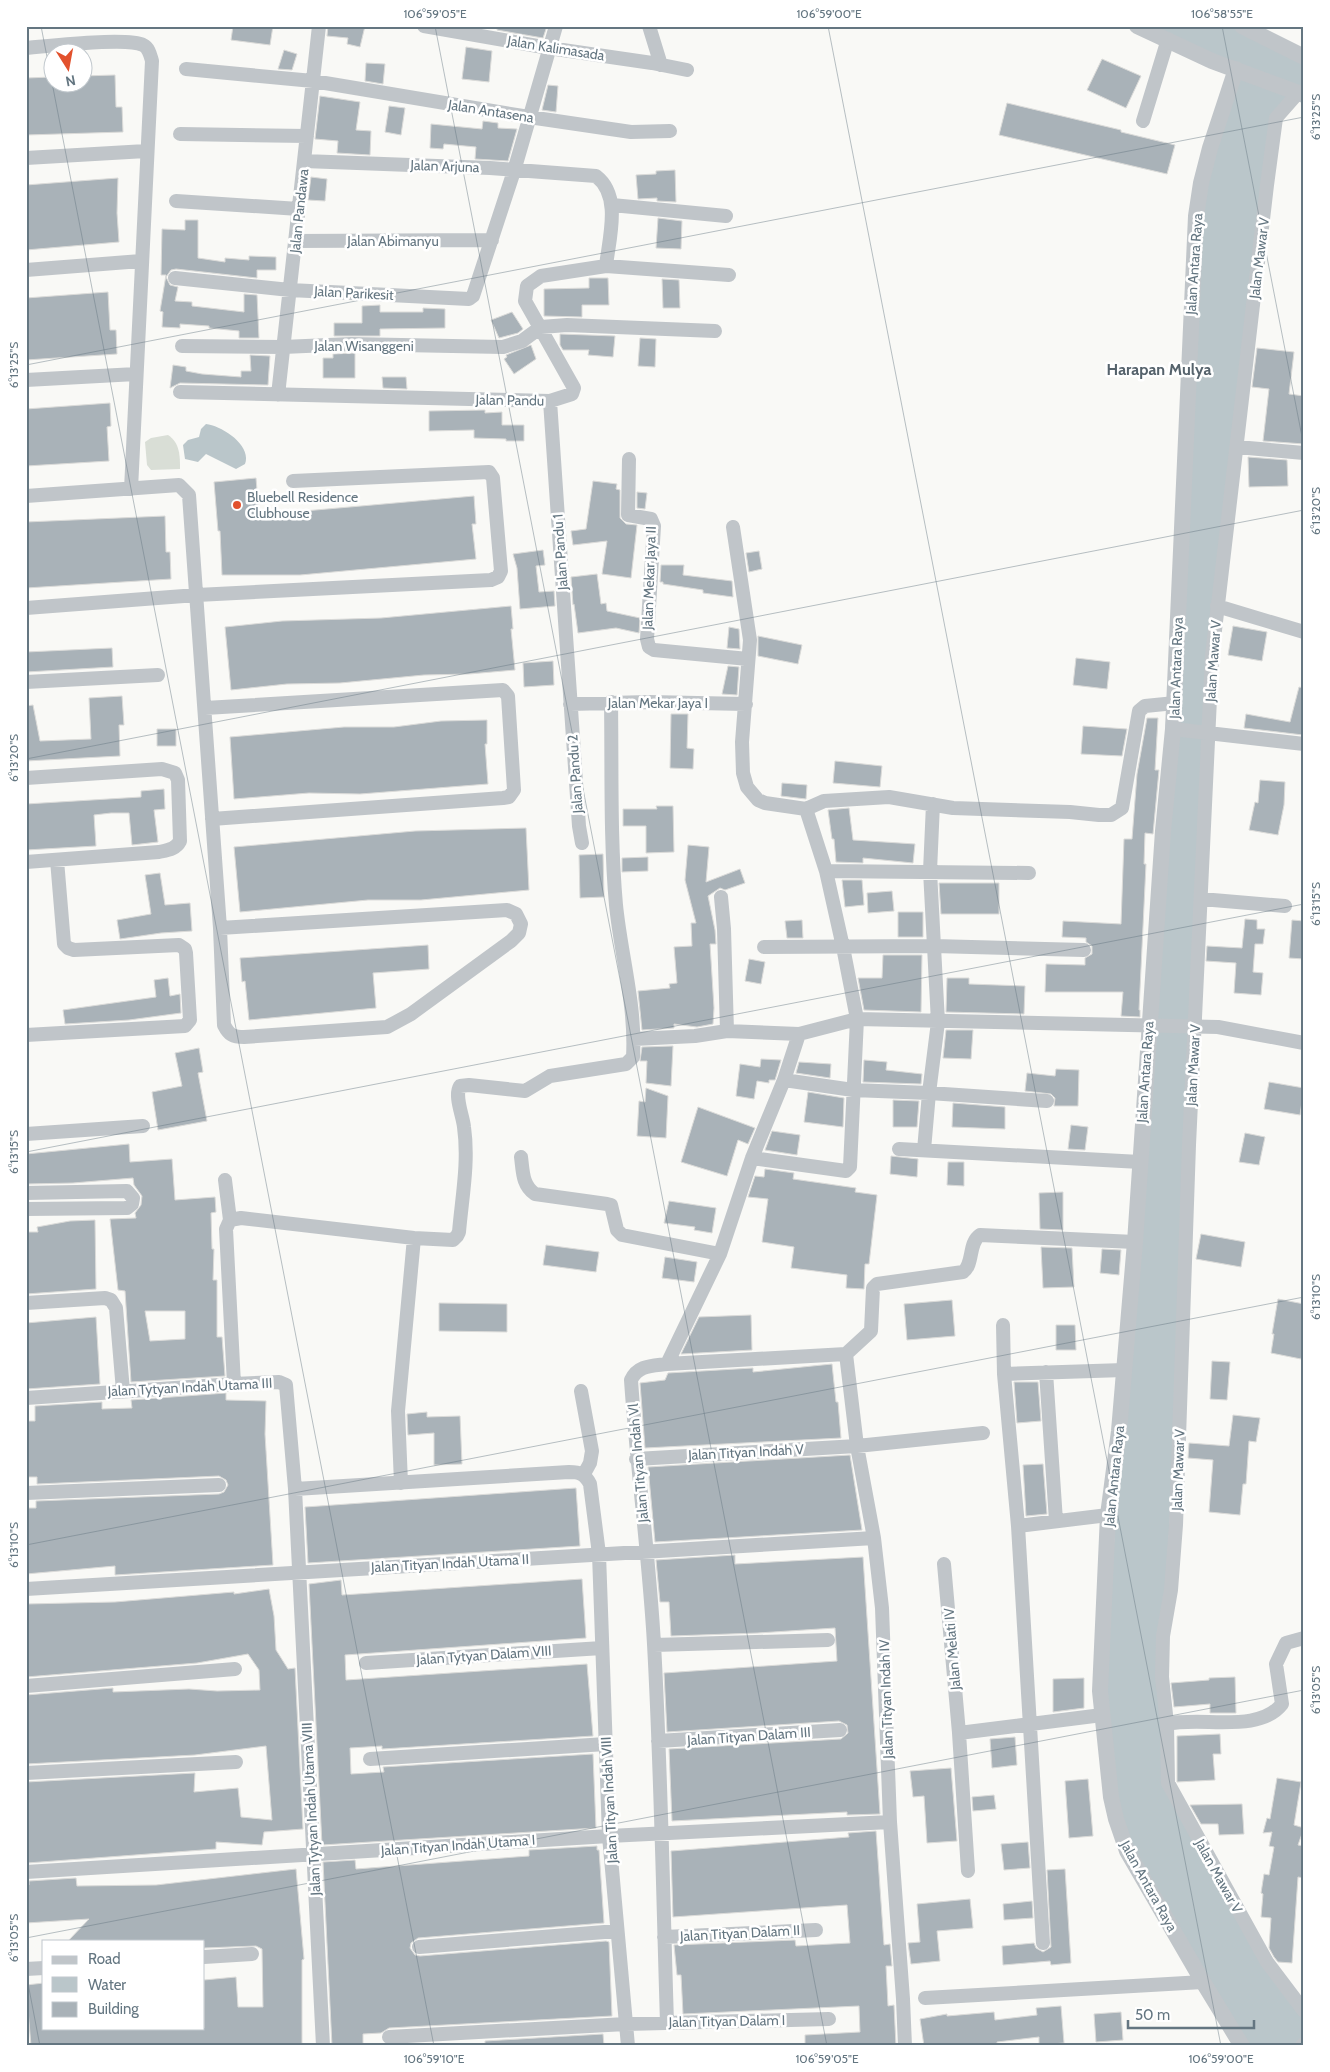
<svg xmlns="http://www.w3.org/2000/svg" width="1330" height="2072" viewBox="0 0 1330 2072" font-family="Cabin,sans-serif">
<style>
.green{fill:#d9ded6}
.water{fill:#bac6ca}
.building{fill:#a9b2b8;stroke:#dbdbd9;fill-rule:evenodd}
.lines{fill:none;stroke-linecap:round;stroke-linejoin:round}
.minor{stroke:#c0c5c9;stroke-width:14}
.tertiary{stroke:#c0c5c9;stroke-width:16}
.ticks{fill:none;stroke:#647681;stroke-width:1;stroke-opacity:0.45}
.poi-dot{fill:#e2512d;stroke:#fff;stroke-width:2}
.labels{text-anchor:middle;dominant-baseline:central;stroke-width:5;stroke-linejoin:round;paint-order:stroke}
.street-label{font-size:14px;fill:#647681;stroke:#fff}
.poi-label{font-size:14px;fill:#647681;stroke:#fff;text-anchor:start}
.quarter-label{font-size:16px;font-weight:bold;fill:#56636c;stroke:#fff}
.neatline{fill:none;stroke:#647681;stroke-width:2}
.ticks-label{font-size:12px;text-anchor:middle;fill:#647681}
</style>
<rect width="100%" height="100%" fill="#f9f9f6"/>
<path class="green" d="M168 435C180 443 180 456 180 469L151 470 147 465 145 442 151 438Z"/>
<path class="water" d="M1137 26H1242L1304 57V82L1298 93 1276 119 1217 606 1182 1312 1163 1636 1168 1783 1304 2011V2046H1242L1127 1851 1102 1715 1135 1242 1196 216 1236 70Z
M206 424C222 426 252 445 245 464L236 469 206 454 198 462 185 459 183 445 188 440 199 437 201 429Z"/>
<path class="building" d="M233 26H273L270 45 231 40Z
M328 26H365L360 47 347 44 348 38 327 36Z
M497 26H547L543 38 497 30Z
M466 47 492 51 489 82 462 79Z
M284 50 297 54 292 70 278 69Z
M1102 59 1141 76 1126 108 1087 90Z
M366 63 385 64 383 84 365 81Z
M115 75 116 107H122L123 132 26 135V78L52 77V82H82V76Z
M548 85 558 86 556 112 542 110Z
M320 96 360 102 356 130 371 131 370 155 337 153 338 141 315 139Z
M1007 103 1121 130V132L1175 145 1167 174 999 135Z
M389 106 405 108 401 135 385 132Z
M483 121 498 123V128L517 129 508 161 475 159 476 147 444 144 443 149 430 148 431 124 482 129Z
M675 170 676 202 657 201V198L638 199 636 175 656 174V171Z
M311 177 327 179 325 201 308 200Z
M118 178 117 213 119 242 26 250V185Z
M658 218 682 221 681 249 656 248Z
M185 220H198V258L225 262V258L249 260V256L276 257V270H257V278L176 269 171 270 166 277 170 285 178 287 175 301 192 302V306L244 312V294L257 295 259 338H239V331L209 328V326L180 324V328L162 327 163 312 160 311 166 275H161L162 229 185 230Z
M589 278H608L609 305H582V317L544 316V289L589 288Z
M662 279 679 280 680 308H663Z
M108 292 110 330H116L117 354 26 360V298Z
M380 305V312H423V308L445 309V328L380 329V336H334V323H362V306Z
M512 312 523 329 518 333 499 338 491 320Z
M560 334 615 336 613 357 588 355 589 350H563L560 345Z
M640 338 656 339 655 367 638 366Z
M531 345 536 359 514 374 504 359 507 357 506 355Z
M1257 348 1294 352 1289 394 1304 396V444L1263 441 1269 389 1252 387Z
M355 353V378H323V358H333V354Z
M250 355 270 356 268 385 180 383 170 388 173 365 186 367V371L202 374 241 377V371H251Z
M382 377H406L407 389 383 388Z
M110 403 111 426 107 427 109 461 26 466V409Z
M485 410V413L502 412V425H524V441H506V439L474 438V430L429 431V411Z
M1248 457 1287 460 1288 486 1249 487Z
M256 478 259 515 474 496 476 524H472L476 559 300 575H222L220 531H218L214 482Z
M593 481 617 484 616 489 620 490V518L626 524 637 525 631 578 602 574 607 541 573 545 571 531 586 529Z
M637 492 647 493 645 509 637 508Z
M165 516 166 552H170L171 579 26 588V522Z
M543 550 545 565 536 566 539 592 554 591 555 606 520 609 517 568 513 554Z
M759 551 762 569 749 572 746 553Z
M661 565H684L683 575 732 581 733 597 703 593V590L663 584V582H660Z
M597 574 601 604 606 603 607 611 640 618 639 633 616 628 578 633 574 604 573 605 571 577Z
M511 606 513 629H511L515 670 469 674 424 675 340 683 287 684 231 690 225 627 282 621 381 618Z
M1233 626 1267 632 1262 661 1228 655Z
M729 627 739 629 740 649 727 648Z
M758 636 802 645 798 664 758 656Z
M112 648 113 667 26 672V652Z
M1076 658 1110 662 1107 689 1073 685Z
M553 661 554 685 524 687 523 663Z
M728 666 739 667 737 695 722 694Z
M1299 687 1304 688 1303 735 1244 728 1246 714 1290 722Z
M122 696 124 725H119L120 756 26 761V706L33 705 40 741 91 739 89 698Z
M671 714H688L687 748 694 749 693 769 670 768Z
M1147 718H1158L1155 770H1159L1153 834 1145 833 1144 864H1146L1139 1010H1140V1017L1121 1016 1123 992H1045L1046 964 1085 965V958L1092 954V946L1086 942V938L1062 937 1063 921 1121 924 1124 839H1132L1137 774Z
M487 720V744H485L488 784 360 794 309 793 234 799 230 737 344 727H394L441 721Z
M1083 726 1127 729 1122 756 1081 754Z
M157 729H176V746H157Z
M835 761 882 766 880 787 833 783Z
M1260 780 1285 782 1284 805 1278 835 1249 830 1255 802 1258 803Z
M782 783 807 785 806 799 781 796Z
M164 789 165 809 154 810 158 842 132 845 129 813H111L94 815 96 846 26 850V804L141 797V791Z
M656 806H673L674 852 646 853V826H623V809H657Z
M849 808 853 840 915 844 913 863 863 858V863L836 862 834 839H832L828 810Z
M526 828 529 890 421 900H368L240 912 234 847 415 831Z
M688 845 709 847 706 882 740 869 745 883 725 890 720 888 708 896 715 930 716 944H710L714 1008 713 1024 697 1027 674 1024V1028L642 1030 638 991 670 988 669 984 677 983 674 947 692 946 691 923H696L685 880Z
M603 854 604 897 580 898 579 855Z
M648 857V871L622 872V858Z
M160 873 165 905 190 903 192 931 161 933 120 939 117 920 151 914 145 875Z
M842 880H862L864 905 845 907Z
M939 883H999V914H941Z
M892 891 894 911 868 913 867 893Z
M898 912H923V937H898Z
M1245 919 1257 920V929H1265L1263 944H1255L1253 972 1263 973 1261 995 1234 993 1236 963 1206 961 1207 946 1242 948Z
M802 920 803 938H787L785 921Z
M1292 920 1304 921V959L1289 958Z
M428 945 429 969 373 973 376 1008 249 1020 245 981 242 982 240 958Z
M883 955H922L921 1012 864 1010 858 978H882Z
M749 959 765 962 761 984 745 981Z
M168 978 170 996 180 994 181 1013 129 1020 65 1024 63 1010 156 997 154 980Z
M947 978H969V984L1025 986 1024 1014 946 1012Z
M946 1030H973L971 1059 943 1058Z
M673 1046 671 1086 646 1083 647 1061H640L642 1047Z
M199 1048 203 1072 198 1073 207 1121 158 1130 152 1092 182 1086 175 1053Z
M761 1059 781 1060 775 1080H769V1083L757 1081 754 1099 736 1096 740 1064 760 1067Z
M864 1060 887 1062 886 1070 922 1074 921 1084 863 1082Z
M799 1062 831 1064 830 1078 796 1073Z
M1056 1069 1079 1070 1078 1106H1054L1055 1098 1051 1094 1025 1091 1027 1073 1055 1076Z
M1269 1082 1304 1088 1300 1115 1264 1109Z
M646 1088 668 1096 666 1138 637 1136 639 1101 645 1102Z
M808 1092 844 1098 843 1127 804 1122Z
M893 1100 919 1101 917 1127H893Z
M953 1103 1005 1107V1129L952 1127Z
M698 1107 755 1128 748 1144 738 1140 727 1176 681 1162Z
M1071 1125 1088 1127 1085 1150 1068 1149Z
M772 1131 800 1135 797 1155 765 1150Z
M1245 1133 1265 1137 1259 1165 1239 1162Z
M129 1144 130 1162 172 1159 175 1200 215 1197 216 1212 211 1213 212 1249H214L213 1280H217V1337H222L225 1376 131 1382 125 1291 118 1290 110 1219 136 1218 135 1213 141 1205 142 1196 134 1185 133 1178 73 1183 26 1184V1154ZM145 1311H185V1339L150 1341Z
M891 1156 918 1159 917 1177 890 1174Z
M948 1162H964V1186L947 1185Z
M765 1169 794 1173 793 1179 856 1188 855 1192 877 1195 869 1264H865L864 1289 846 1288 847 1275 791 1268 794 1247 762 1242 768 1199 748 1197 755 1176 764 1177Z
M1063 1192V1230L1040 1229 1039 1193Z
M669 1201 716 1208 712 1233 694 1230 695 1227 664 1223Z
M95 1220 96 1289 26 1294V1232H38L37 1227 70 1221Z
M1201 1234 1245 1242 1241 1267 1196 1259Z
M546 1245 599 1252 596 1272 543 1265Z
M1041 1247 1072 1248 1074 1287 1043 1288Z
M1102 1249 1121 1250 1119 1275 1100 1273Z
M665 1257 697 1262 694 1282 662 1278Z
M1278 1299 1304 1304V1346L1301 1359 1271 1353 1274 1334H1272Z
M952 1300 955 1336 907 1340 904 1304Z
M439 1303 507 1304V1332L439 1331Z
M751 1315 752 1350 681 1354 699 1317Z
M96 1317 100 1384 26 1389V1323Z
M1056 1325H1075L1076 1350H1056Z
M1212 1361 1230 1362 1227 1400 1210 1399Z
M832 1364 836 1402H838L841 1438 645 1448 640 1383 665 1380 668 1373 753 1368V1372Z
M1014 1382H1038L1041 1421 1017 1423Z
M226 1393V1400L266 1401 265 1434 273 1565 115 1575V1566L26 1574V1508H36V1501L219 1494 224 1492 228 1485 226 1480 219 1476 37 1484V1477H26V1421H35V1406L102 1402V1409L132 1408 131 1400Z
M427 1412V1417L460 1416 462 1464 434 1465V1433L408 1435 407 1414Z
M1233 1415 1260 1418 1256 1442 1249 1441 1246 1484H1243L1240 1515 1209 1512 1213 1460 1188 1458 1189 1443 1229 1446Z
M850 1455 862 1530 655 1542 648 1467Z
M1043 1464 1047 1514 1026 1516 1023 1465Z
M576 1488 580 1546 308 1563 305 1507Z
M735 1555V1564L863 1557 880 1814 847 1815V1812L672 1821 669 1749 841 1739 848 1733 847 1725 839 1721 667 1732 664 1673 837 1661 835 1628 758 1633 671 1636 669 1602H660L656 1560Z
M582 1579 586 1638 345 1655 346 1680 587 1664 593 1736 382 1749V1746L350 1748 351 1774 384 1772 383 1767 593 1754 596 1828 322 1845 309 1584 341 1580 342 1595Z
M269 1589 274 1616 276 1650 288 1669 295 1668 303 1829 264 1832 262 1845 216 1842V1849L27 1863 26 1782 195 1773 194 1792 238 1788 241 1817 272 1820 266 1746 195 1755 26 1764V1695L113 1688V1692L189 1689 217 1691 260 1690 259 1670 248 1654 197 1663 26 1677V1604L115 1602 234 1592V1594Z
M1235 1677 1236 1713H1210V1704L1174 1707 1171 1683 1209 1680V1678Z
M1084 1678V1708L1053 1712V1679Z
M1220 1734 1221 1754H1213L1215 1780 1177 1782V1736Z
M1015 1737 1017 1765 992 1768 990 1739Z
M951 1768 957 1841 927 1843 924 1796 913 1797 910 1771Z
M1277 1778 1301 1782 1294 1825 1304 1828 1298 1845 1304 1846V1878L1298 1877 1292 1963 1278 1962 1274 1957 1269 1948 1271 1918 1261 1917 1263 1894 1261 1893 1264 1874 1269 1875 1274 1847 1269 1846 1272 1832 1263 1833 1267 1818 1270 1819Z
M1088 1779 1093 1836 1069 1838 1065 1781Z
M994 1795 996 1809 973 1811 972 1797Z
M1242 1804 1244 1834 1219 1835 1218 1824H1201L1190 1805Z
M876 1831 884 1945 890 1944 892 1966H886L888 2006 894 2005 896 2046H805V2035L860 2032 859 2006 683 2014 681 1975H677L674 1945 795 1940 796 1946 850 1943 847 1905 673 1917 671 1851 849 1837 848 1833Z
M1028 1842 1030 1868 1004 1870 1001 1844Z
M597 1846V1850H599L604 1923 418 1938 411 1943 410 1948 415 1955 420 1956 606 1941 609 1942 612 2016 389 2028 381 2033 363 2034V2046H332L323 1862 355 1860 356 1869 529 1856V1850Z
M296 1869 304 1959 302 1960V2046H31L26 1985 44 1983V2028H204V1980L236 1977 238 2007H263L262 1949 256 1946 204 1948V1941H68L89 1919 26 1923V1885H29V1881L76 1878 77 1886 156 1885Z
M1065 1869 1071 1963 1051 1965 1050 1961 1003 1965 1002 1946 1034 1943 1036 1948 1043 1952 1051 1947 1047 1870Z
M970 1899 973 1928 937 1931 940 1961 911 1964 908 1943 920 1942 917 1904Z
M1032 1901 1033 1918 1004 1920 1003 1904Z
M1061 2006 1064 2043 1039 2045V2037L997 2042V2046H924L920 2019 947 2014V2016L994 2012 995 2020 1037 2015 1036 2008Z
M1121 2012 1123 2040 1096 2042 1094 2014Z
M603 2034 604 2046H485V2041Z"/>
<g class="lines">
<path class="minor" d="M424 26 549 48 652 63 687 70
M649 26 661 65
M26 48C47 46 128 37 143 45 149 48 150 54 152 61L131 489
M186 69 313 81 529 117 631 132 670 131
M1298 93 1276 118 1267 185 1212 656 1189 1145 1176 1525 1171 1590 1163 1636 1162 1677 1167 1724 1168 1783 1267 1962 1304 2011
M1143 121 1168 39
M180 134 307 136
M26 158 146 151
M304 161 490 168 596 176C622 196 609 238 606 266
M176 201 299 209
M612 205 726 216
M295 241 492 240
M26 270 141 261
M175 278 290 290 469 299 473 296 514 171 556 26
M182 346 283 347 351 344 503 347 522 341 541 327 567 325 715 331
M26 380 136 374
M180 392 550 401 572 394 574 388 525 301 527 286 541 276 606 266 729 275
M278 395 319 26
M550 401 579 826 582 843
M1237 447 1304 453
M629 459 628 515 651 519 654 526 647 639 649 647 654 650 748 659
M26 496 179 485 189 495 220 928 224 1025C229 1035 233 1037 244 1037L387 1027 411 1014 511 941 519 933 521 924 516 914 507 910 220 928
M733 527 750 640 742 742 743 773 747 787 758 800 765 803 806 809 824 801 889 797 953 808 1070 812 1099 815H1111L1122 808 1139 711 1145 706 1175 703
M1217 606 1304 632
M26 608 197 595 491 580 498 577 501 571 493 478 489 472 293 481
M26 682 158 675
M570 704 649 702 746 704
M205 708 503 690 508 696 514 790 509 797 503 798 212 819
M1173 729 1304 744
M26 778 162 769 175 773 178 780 180 841C176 849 168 850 159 852L26 862
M826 871 1029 873
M721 897 724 929 727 1031
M1201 899 1285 906
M764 947 934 946 1084 950
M26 1035 185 1026 190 1020 186 953 185 949 179 945 74 950 68 948 64 944 57 860
M634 1039 695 1036 727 1031 799 1034 857 1019 1218 1027 1304 1043
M784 1080 853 1090 929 1093 1047 1101
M26 1134 143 1126
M899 1149 1140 1162
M924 1150 929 1093 938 1022 930 871 933 804
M521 1157C523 1171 522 1185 535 1194L607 1204 611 1205 617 1230 622 1235 720 1254
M752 1158 846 1171 850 1167 857 1019 843 947 826 871 806 809
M225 1180 230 1220
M26 1193 127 1191 133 1198 132 1204 127 1208 26 1209
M26 1303 105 1298 111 1300 116 1308 123 1391
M1003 1325 1004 1374 1124 1370
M846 1354 857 1446 874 1538 882 1608 890 1822 903 1999 905 2046
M667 1364 720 1254 752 1158 784 1080 799 1034
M1046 1372 1056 1521
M1004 1374 1018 1526
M234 1384 226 1229 230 1220 241 1218 414 1238 453 1240 457 1236 459 1232C462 1197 469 1162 464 1127 463 1116 454 1096 460 1086L469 1085 525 1091 550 1076 626 1064 633 1057C636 1005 621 956 616 905 610 838 612 770 611 702
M581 1391 592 1451 590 1463 584 1474
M26 1398 234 1384 279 1382 286 1385 295 1489 323 2046
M636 1459 857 1446 983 1433
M401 1483 398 1411 414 1238
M295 1489 569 1472C580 1472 585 1474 590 1484L599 1554 609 1836 628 2046
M26 1493 219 1485
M944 1564 959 1733 968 1871
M26 1589 874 1538
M654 1645 828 1640
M366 1663 602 1648
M26 1686 235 1669
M1167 1724C1201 1716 1259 1734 1282 1704L1276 1664 1286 1643 1304 1638
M959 1733 1102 1715
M658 1741 840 1730
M370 1759 606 1744
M26 1773 236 1762
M26 1872 609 1836 890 1822
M664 1937 816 1930
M1043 1943 1018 1526 1108 1515
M419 1947 617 1931
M204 1957 252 1954
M26 1969 44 1968
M925 1998 1203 1982
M667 2023C663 1897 661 1770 654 1644 649 1556 637 1469 631 1380 638 1365 652 1366 667 1364L846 1354 871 1331 873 1288 877 1284 963 1272C974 1264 968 1243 980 1235L1135 1242
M389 2037 626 2024 829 2019"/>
<path class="tertiary" d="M1137 26 1212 61 1304 95
M1242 26 1304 57
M1236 69 1210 148 1201 183 1196 216 1173 729 1163 831 1135 1242 1119 1431 1108 1515 1100 1691 1111 1797 1116 1819 1127 1851 1203 1982 1242 2046
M1303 2046 1304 2045"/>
</g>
<path class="ticks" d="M41 26 434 2046M435 26 827 2046M828 26 1221 2046M1222 26 1304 447M26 365 1304 117M26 759 1304 510M26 1152 1304 904M26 1545 1304 1297M26 1938 1304 1690M26 1973 40 2046"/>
<circle class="poi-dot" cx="237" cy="505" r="5"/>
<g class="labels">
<g class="street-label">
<text transform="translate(556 48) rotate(9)">Jalan Kalimasada</text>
<text transform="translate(491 111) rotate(9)">Jalan Antasena</text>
<text transform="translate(445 166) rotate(2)">Jalan Arjuna</text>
<text transform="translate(299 211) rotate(-84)">Jalan Pandawa</text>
<text x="393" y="241">Jalan Abimanyu</text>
<text transform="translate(1259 258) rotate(-83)">Jalan Mawar V</text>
<text transform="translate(1194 264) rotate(-86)">Jalan Antara Raya</text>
<text transform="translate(354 293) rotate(3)">Jalan Parikesit</text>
<text x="364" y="346">Jalan Wisanggeni</text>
<text transform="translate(510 400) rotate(1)">Jalan Pandu</text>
<text transform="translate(560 552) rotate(-94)">Jalan Pandu 1</text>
<text transform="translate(649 578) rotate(-88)">Jalan Mekar Jaya II</text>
<text transform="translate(1213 661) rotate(-86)">Jalan Mawar V</text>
<text transform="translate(1176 668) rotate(-88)">Jalan Antara Raya</text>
<text x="658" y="703">Jalan Mekar Jaya I</text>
<text transform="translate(575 774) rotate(-94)">Jalan Pandu 2</text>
<text transform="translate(1193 1065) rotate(-87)">Jalan Mawar V</text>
<text transform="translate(1145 1072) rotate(-86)">Jalan Antara Raya</text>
<text transform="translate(190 1387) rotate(-3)">Jalan Tytyan Indah Utama III</text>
<text transform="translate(746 1452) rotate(-3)">Jalan Tityan Indah V</text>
<text transform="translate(638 1463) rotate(-95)">Jalan Tityan Indah Vl</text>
<text transform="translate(1178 1470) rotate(-88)">Jalan Mawar V</text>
<text transform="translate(1114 1476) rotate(-84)">Jalan Antara Raya</text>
<text transform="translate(450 1563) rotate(-3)">Jalan Tityan Indah Utama II</text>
<text transform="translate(952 1649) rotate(-95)">Jalan Melati IV</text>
<text transform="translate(484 1655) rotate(-4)">Jalan Tytyan Dalam VIII</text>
<text transform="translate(886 1699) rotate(-92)">Jalan Tityan Indah IV</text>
<text transform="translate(749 1736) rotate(-4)">Jalan Tityan Dalam III</text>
<text transform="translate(609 1800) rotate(-93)">Jalan Tityan Indah VIII</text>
<text transform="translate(311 1809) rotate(-93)">Jalan Tytyan Indah Utama VIII</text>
<text transform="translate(458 1845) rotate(-4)">Jalan Tityan Indah Utama I</text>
<text transform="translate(1219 1876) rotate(61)">Jalan Mawar V</text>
<text transform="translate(1149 1886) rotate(61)">Jalan Antara Raya</text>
<text transform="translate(740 1933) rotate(-3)">Jalan Tityan Dalam II</text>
<text transform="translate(727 2021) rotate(-1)">Jalan Tityan Dalam I</text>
</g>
<g class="poi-label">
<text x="247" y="497">Bluebell Residence<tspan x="247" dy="16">Clubhouse</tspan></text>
</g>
<g class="quarter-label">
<text x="1159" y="369">Harapan Mulya</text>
</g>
</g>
<rect width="1330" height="2072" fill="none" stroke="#ffffff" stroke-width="55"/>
<rect x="42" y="1940" width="162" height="90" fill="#ffffff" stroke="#c1c8cd"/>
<rect x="52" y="1956" width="25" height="8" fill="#c0c5c9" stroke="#c1c8cd"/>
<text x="88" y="1964" font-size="15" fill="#647681">Road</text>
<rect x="52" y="1977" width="25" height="15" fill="#bac6ca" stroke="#c1c8cd"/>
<text x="88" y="1990" font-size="15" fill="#647681">Water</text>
<rect x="52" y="2002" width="25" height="15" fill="#a9b2b8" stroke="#c1c8cd"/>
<text x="88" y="2014" font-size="15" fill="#647681">Building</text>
<g transform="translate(68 68) rotate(169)"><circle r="24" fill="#ffffff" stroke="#c1c8cd"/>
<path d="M0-4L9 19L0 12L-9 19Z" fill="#e2512d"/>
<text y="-8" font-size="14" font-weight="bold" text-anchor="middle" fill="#647681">N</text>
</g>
<path d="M1128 2020v8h126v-8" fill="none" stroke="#647681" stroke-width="2.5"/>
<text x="1135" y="2020" font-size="15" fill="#647681" stroke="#ffffff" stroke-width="4" paint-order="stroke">50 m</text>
<rect x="28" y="28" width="1274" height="2016" class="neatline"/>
<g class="ticks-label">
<text x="435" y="18">106°59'05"E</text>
<text x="829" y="18">106°59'00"E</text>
<text x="1222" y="18">106°58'55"E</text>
<text transform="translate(1316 117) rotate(-90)" y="4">6°13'25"S</text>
<text transform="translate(14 365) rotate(-90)" y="4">6°13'25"S</text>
<text transform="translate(1316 511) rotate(-90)" y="4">6°13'20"S</text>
<text transform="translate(14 758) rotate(-90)" y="4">6°13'20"S</text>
<text transform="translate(1316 904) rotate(-90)" y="4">6°13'15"S</text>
<text transform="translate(14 1152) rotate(-90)" y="4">6°13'15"S</text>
<text transform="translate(1316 1297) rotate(-90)" y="4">6°13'10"S</text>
<text transform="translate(14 1545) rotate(-90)" y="4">6°13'10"S</text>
<text transform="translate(1316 1690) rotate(-90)" y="4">6°13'05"S</text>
<text transform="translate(14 1938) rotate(-90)" y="4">6°13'05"S</text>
<text x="434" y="2063">106°59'10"E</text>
<text x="827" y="2063">106°59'05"E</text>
<text x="1221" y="2063">106°59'00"E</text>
</g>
</svg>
